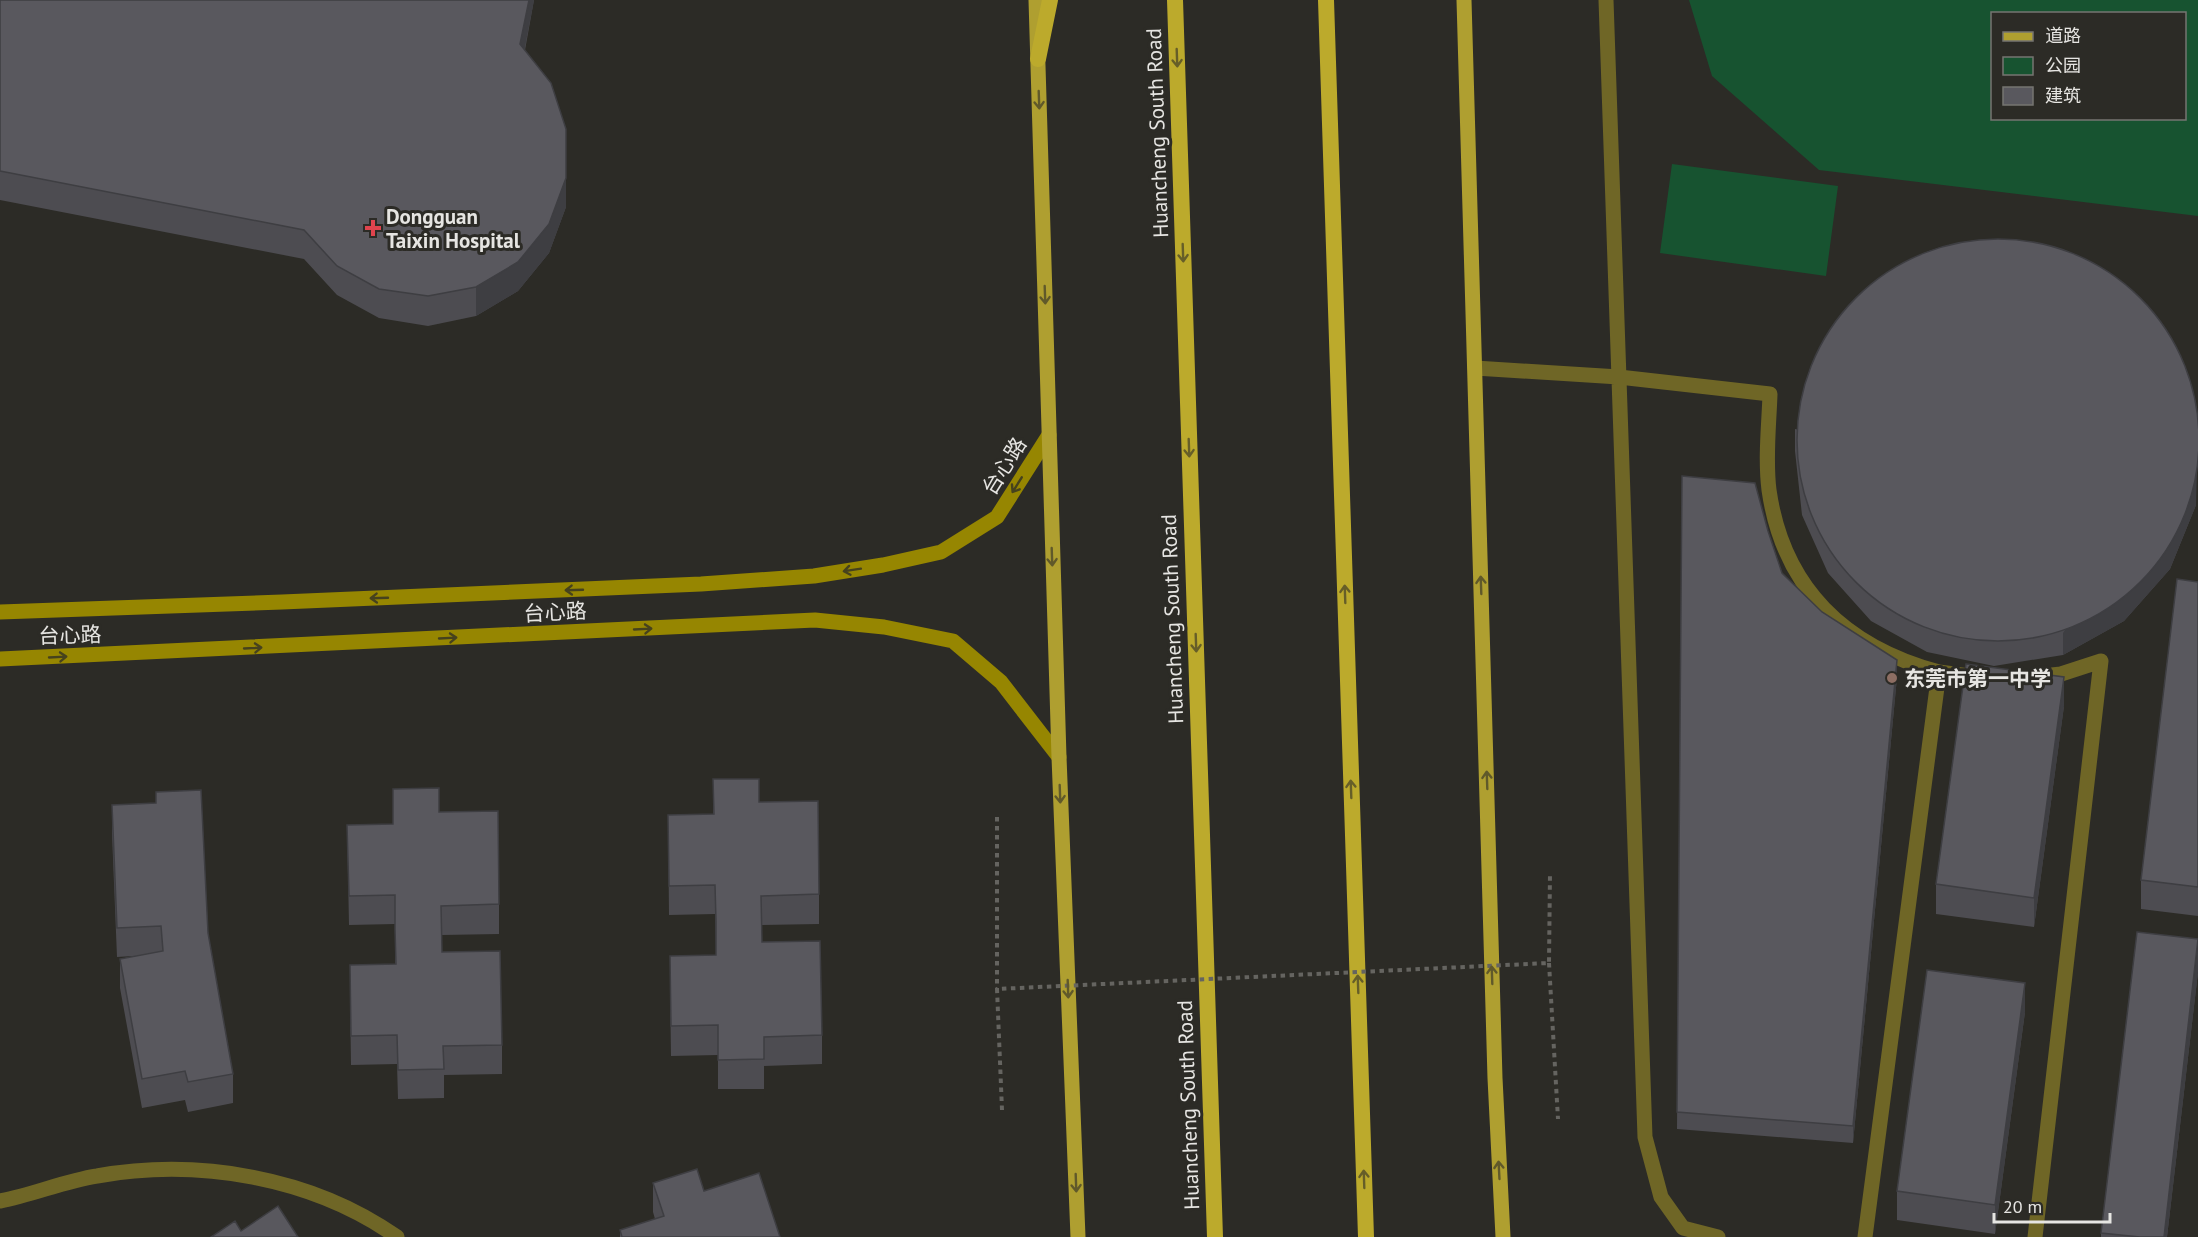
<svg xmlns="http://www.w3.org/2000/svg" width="2198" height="1237" viewBox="0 0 2198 1237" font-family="'PT Sans','Noto Sans SC',sans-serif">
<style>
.green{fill:#175330;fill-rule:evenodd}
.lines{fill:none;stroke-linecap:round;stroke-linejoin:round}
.path{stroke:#656460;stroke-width:4;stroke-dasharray:4.5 4.5;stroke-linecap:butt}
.service{stroke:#6f6626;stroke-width:15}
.secondary{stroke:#968601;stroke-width:15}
.primary{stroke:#af9f30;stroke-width:15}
.trunk{stroke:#bcaa2c;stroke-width:16}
.path-bridge{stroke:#656460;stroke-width:4;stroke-dasharray:4.5 4.5;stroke-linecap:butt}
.wall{fill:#4d4c51}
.shaded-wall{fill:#3e3e42}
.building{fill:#59585e;stroke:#3e3e42;stroke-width:1.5}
.oneway{stroke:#665e28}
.oneway2{stroke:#60592a}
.oneway3{stroke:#46421d}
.health-dot{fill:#e0444e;stroke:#2c2b26;stroke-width:2}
.education-dot{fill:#8d6e63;stroke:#2c2b26;stroke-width:2}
.labels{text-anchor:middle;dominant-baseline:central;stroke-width:6;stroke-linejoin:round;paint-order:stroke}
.street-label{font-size:21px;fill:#e6e5e2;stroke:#2c2b26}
.poi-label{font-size:21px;font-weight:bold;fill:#e6e5e2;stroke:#2c2b26;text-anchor:start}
</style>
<rect width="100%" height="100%" fill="#2c2b26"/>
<path class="green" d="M1689 0H2198V216L1819 170 1712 76ZM1992 14H2184V118H1992Z
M1672 164 1838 186 1826 276 1660 253Z"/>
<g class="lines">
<path class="path" d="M997 817V989
M1549 963 1558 1119"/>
<path class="service" d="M1606 0 1645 1137 1661 1197 1683 1228 1718 1237
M1475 368 1619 377 1770 394C1769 425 1765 458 1769 490 1783 588 1845 647 1939 672L1865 1237
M1939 672 1984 678
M2032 677 2061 674 2101 661 2035 1237
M0 1201C33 1195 64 1181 97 1176 198 1158 312 1177 397 1237"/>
<path class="secondary" d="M0 612 282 602 701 584 814 576 883 565 941 552 997 517 1049 435
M0 659 815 620 884 627 953 641 1001 682 1059 757"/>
<path class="primary" d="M1036 0 1059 757 1078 1237
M1464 0 1495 1078 1503 1237"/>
<path class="trunk" d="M1175 0 1215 1237
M1326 0 1366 1237
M1038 59 1050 0"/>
<path class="path-bridge" d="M1002 1110 997 989 1549 963 1550 873"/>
</g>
<path class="wall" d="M0 0H534L525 50 566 158V207L549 253 518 291 476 316 428 326 379 318 337 295 304 259 0 200Z
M1795 429 2196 505 2170 569 2124 621 2063 655 1994 666 1927 652 1871 621 1828 573 1802 515 1795 451Z
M1682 476 1768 531 1782 573 1822 612 1897 677 1853 1143 1677 1129Z
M2198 582V916L2141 909V880Z
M2064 706 2034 927 1936 914V884Z
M713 779 759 802 819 894V924L762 925V942L822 1035V1064L764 1066V1089H718V1055L671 1056 670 985 716 955V950L715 914 669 915 668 815 713 814Z
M393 789 439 812 499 904V934L442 935V952L502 1045V1074L444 1075V1098L398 1099 397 1064 351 1065 350 995 395 964V924L349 925 347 825 393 824Z
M156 792 208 933 233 1074V1103L188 1112 185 1100 142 1108 120 988V959L134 956 117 957 112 834V805L156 803Z
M2198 972 2167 1237H2101V1233Z
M2025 1012 1995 1234 1897 1220V1191Z
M653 1183 704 1191 780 1237H620V1230L655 1219 653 1212Z"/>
<path class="shaded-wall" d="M529 0H534L520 73V44Z
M566 129V207L549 253 518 291 476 316V287Z
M2198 434 2196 505 2170 569 2124 621 2063 655V633Z
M1897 660V677L1853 1143V1126Z
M2064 677V706L2034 927V898Z
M2198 943V972L2167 1237H2164Z
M2025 983V1012L1995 1234V1205Z"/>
<path class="building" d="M0 0H529L520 44 551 83 566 129V178L549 224 518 262 476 287 428 296 379 289 337 266 304 230 0 171Z
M1797 440a201 201 0 1 1 402 0a201 201 0 1 1-402 0Z
M1682 476 1755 483 1768 531 1782 573 1822 612 1897 660 1853 1126 1677 1112Z
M2177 579 2198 582V887L2141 880Z
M1966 664 2064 677 2034 898 1936 884Z
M713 779H759V802L818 801 819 894 761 896 762 942 820 941 822 1035 764 1037V1059L718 1060V1025L671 1026 670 956 716 955V921L715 885 669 886 668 815 714 814Z
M439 788V812L498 811 499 904 441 906 442 952 500 951 502 1045 443 1046 444 1069 398 1070 397 1035 351 1036 350 965 396 964 395 929V895L349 896 347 825 393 824V789Z
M201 790 208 933 233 1074 188 1082 185 1071 142 1079 120 959 163 951 161 926 117 928 112 805 156 803V792Z
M2137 932 2198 939 2164 1237H2140L2101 1233Z
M1927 970 2025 983 1995 1205 1897 1191Z
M697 1169 704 1191 759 1173 780 1237H622L620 1230 664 1216 653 1183Z
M278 1206 298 1237H211L235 1221 241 1231Z"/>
<defs><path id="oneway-shaft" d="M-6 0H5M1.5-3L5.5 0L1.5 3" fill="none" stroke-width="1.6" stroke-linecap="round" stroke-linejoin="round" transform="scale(1.5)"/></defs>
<g class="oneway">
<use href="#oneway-shaft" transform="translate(1177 58) rotate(88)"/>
<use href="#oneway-shaft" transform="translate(1183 253) rotate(88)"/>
<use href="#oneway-shaft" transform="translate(1189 448) rotate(88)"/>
<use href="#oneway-shaft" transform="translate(1345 594) rotate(-92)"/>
<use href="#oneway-shaft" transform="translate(1196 643) rotate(88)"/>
<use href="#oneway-shaft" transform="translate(1351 789) rotate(-92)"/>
<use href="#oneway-shaft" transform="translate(1358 984) rotate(-92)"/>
<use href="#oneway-shaft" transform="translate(1364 1179) rotate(-92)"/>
</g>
<g class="oneway2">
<use href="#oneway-shaft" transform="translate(1039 100) rotate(88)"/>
<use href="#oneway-shaft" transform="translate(1045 295) rotate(88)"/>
<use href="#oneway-shaft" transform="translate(1052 557) rotate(88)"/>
<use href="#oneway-shaft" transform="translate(1481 585) rotate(-92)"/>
<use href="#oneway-shaft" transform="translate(1487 780) rotate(-92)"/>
<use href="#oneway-shaft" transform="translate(1060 794) rotate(88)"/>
<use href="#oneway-shaft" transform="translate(1492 975) rotate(-92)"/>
<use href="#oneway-shaft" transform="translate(1068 989) rotate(88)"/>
<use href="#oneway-shaft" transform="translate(1499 1170) rotate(-93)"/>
<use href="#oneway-shaft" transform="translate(1076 1183) rotate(88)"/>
</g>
<g class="oneway3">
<use href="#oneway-shaft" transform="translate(1017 485) rotate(122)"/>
<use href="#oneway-shaft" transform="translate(852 570) rotate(171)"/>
<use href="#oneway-shaft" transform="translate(574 590) rotate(178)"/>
<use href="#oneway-shaft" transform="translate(379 598) rotate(178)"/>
<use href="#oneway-shaft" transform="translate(643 629) rotate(-3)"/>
<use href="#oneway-shaft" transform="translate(448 638) rotate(-3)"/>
<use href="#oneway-shaft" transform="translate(253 648) rotate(-3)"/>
<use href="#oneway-shaft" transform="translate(58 657) rotate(-3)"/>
</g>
<path class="health-dot" d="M370 219h6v6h6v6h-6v6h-6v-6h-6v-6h6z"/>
<circle class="education-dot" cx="1892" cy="678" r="6"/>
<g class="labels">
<g class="street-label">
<text transform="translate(1157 133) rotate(-92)">Huancheng South Road</text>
<text transform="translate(1004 466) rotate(-58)">台心路</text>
<text transform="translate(555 612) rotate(-3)">台心路</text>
<text transform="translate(1172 619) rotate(-92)">Huancheng South Road</text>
<text transform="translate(70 635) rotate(-2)">台心路</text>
<text transform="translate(1188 1105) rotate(-92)">Huancheng South Road</text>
</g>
<g class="poi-label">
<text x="386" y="216">Dongguan<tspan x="386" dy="24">Taixin Hospital</tspan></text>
<text x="1904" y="678">东莞市第一中学</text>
</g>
</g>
<rect x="1991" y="12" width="195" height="108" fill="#2c2b26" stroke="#767571" stroke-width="1.5"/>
<rect x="2003" y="32" width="30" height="9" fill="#af9f30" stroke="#767571" stroke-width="1.5"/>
<text x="2045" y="42" font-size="18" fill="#e6e5e2">道路</text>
<rect x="2003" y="57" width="30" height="18" fill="#175330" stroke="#767571" stroke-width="1.5"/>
<text x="2045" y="72" font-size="18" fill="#e6e5e2">公园</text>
<rect x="2003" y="87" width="30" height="18" fill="#59585e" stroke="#767571" stroke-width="1.5"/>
<text x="2045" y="102" font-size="18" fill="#e6e5e2">建筑</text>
<path d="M1994 1213v9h116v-9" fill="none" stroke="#e6e5e2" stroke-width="3"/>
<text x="2003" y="1213" font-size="18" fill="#e6e5e2" stroke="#2c2b26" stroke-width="4.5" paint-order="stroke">20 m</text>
</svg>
